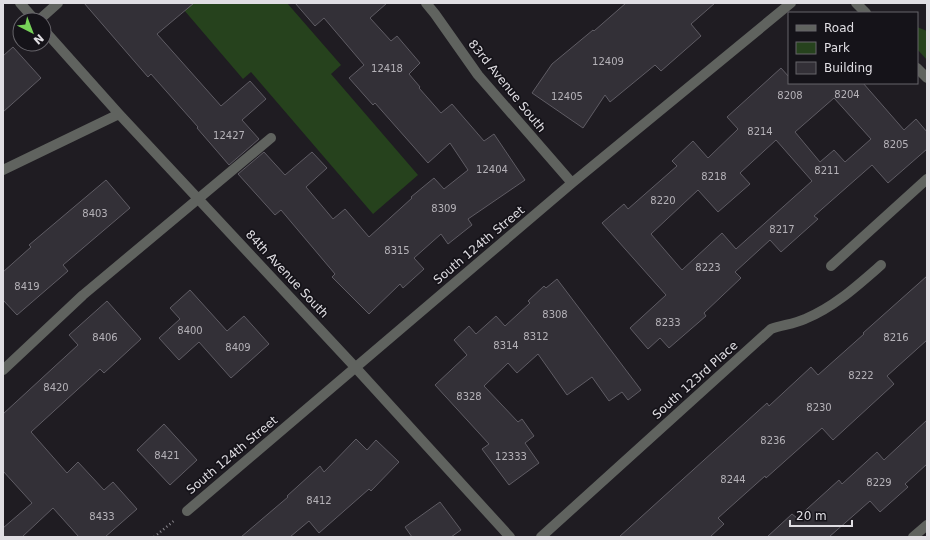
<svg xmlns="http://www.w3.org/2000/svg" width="930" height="540" viewBox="0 0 930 540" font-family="'DejaVu Sans',sans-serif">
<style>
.green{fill:#26421d}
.building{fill:#333037;stroke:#5f5c64;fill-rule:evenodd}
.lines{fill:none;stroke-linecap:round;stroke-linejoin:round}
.path{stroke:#868389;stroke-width:2.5;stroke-dasharray:1 3;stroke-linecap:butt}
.minor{stroke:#60635f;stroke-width:10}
.labels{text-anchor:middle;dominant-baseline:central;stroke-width:3.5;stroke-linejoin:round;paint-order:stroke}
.number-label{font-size:10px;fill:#b5b2b8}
.street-label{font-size:12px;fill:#e0dee3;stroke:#151319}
</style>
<rect width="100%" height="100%" fill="#1f1c22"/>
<path class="green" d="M178 3H287L341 65 331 74 418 175 373 214 251 72 243 79Z
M917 27 927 31V60L917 49Z"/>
<path class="building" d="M84 3H194L157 34 221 106 250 81 266 99 242 120 259 139 229 165 197 128 198 127 151 74 148 77Z
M295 3H387L370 18 391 41 397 36 420 63 409 74 420 87 419 88 441 113 452 104 484 141 494 134 525 180 468 219 472 225 448 244 441 234 414 258 424 269 403 288 400 284 369 314 332 277 335 274 281 210 275 215 238 174 264 152 285 175 312 152 327 168 306 187 333 219 345 209 369 237 412 198 411 197 434 178 444 189 468 170 450 143 428 163 375 103 373 105 349 78 364 65 324 18 315 26Z
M626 3H715L691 24 701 36 661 71 655 65 610 102 605 95 583 128 532 93 552 64 593 30 594 31Z
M13 47 41 78 3 112V56Z
M781 68 789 77V83H863L904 130 916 119 927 132V149L888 183 872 165 814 216 818 219 781 252 770 240 735 272 741 278 704 313 706 316 669 348 660 338 648 349 630 328 666 295 602 223 624 204 628 209 677 166 672 161 693 141 708 158 738 129 727 117ZM834 98 871 139 845 162 834 150 820 162 795 132ZM776 140 812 181 736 249 722 233 682 270 651 234 698 190 718 212 750 184 740 173Z
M106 180 130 208 63 265 68 271 17 315 3 300V272L31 247 29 245Z
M927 276V340L887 376 894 384 833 440 822 428 766 478 765 476 718 518 724 524 710 537H619L767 403 769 406 811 367 818 375 864 334 863 333Z
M557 279 641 390 628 400 622 392 609 401 592 377 567 395 538 354 517 373 508 363 484 386 518 422 522 419 534 436 525 443 539 463 509 485 482 449 489 444 435 385 467 355 454 340 469 326 476 334 496 316 505 326 530 303 528 301 544 286 546 288Z
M190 290 227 331 244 316 269 344 231 378 199 342 179 360 159 338 180 319 170 308Z
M107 301 141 339 104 373 100 369 31 432 67 473 78 462 104 490 113 482 137 509 105 537H79L53 508 22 537H3V528L32 503 3 471V414L78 345 69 335Z
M927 420V464L905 484 908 487 880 512 870 501 829 537H767L792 514 797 518 839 480 842 484 877 452 884 460Z
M164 424 197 460 170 485 137 450Z
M356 439 367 450 376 440 399 462 371 491 369 489 319 533 309 521 290 537H241L288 497 287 496 320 466 324 472Z
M440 502 461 530 451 537H412L405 527Z"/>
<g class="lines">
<path class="path" d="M154 537 175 520"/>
<path class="minor" d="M20 3 35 20
M426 3 435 14 478 75 572 183
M856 3 866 13
M39 20 58 3
M44 30 119 114 355 367 510 537
M917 68 927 78
M3 170 119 114
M831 266 927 179
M3 370 83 295 271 138
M187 511 572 183 791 3
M541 537 771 329C782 325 794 324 805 319 834 307 857 286 881 265
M913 537 927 525"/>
</g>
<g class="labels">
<g class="number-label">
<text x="608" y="61">12409</text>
<text x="387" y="68">12418</text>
<text x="847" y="94">8204</text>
<text x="790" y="95">8208</text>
<text x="567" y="96">12405</text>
<text x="760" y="131">8214</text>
<text x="229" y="135">12427</text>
<text x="896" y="144">8205</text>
<text x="492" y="169">12404</text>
<text x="827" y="170">8211</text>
<text x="714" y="176">8218</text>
<text x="663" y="200">8220</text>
<text x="444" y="208">8309</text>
<text x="95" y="213">8403</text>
<text x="782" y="229">8217</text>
<text x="397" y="250">8315</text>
<text x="708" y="267">8223</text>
<text x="27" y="286">8419</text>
<text x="555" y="314">8308</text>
<text x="668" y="322">8233</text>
<text x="190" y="330">8400</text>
<text x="536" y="336">8312</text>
<text x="105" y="337">8406</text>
<text x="896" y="337">8216</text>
<text x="506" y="345">8314</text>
<text x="238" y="347">8409</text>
<text x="861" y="375">8222</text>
<text x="56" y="387">8420</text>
<text x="469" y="396">8328</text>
<text x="819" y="407">8230</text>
<text x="773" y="440">8236</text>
<text x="167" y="455">8421</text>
<text x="511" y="456">12333</text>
<text x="733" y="479">8244</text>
<text x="879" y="482">8229</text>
<text x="319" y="500">8412</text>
<text x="102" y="516">8433</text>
</g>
<g class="street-label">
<text transform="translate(507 86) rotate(51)">83rd Avenue South</text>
<text transform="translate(479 245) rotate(-40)">South 124th Street</text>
<text transform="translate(287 274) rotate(47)">84th Avenue South</text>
<text transform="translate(695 380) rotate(-42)">South 123rd Place</text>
<text transform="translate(232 455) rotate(-40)">South 124th Street</text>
</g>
</g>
<rect width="930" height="540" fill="none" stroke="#e0dee3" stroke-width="8"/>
<rect x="788" y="12" width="130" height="72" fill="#151319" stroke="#66646a"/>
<rect x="796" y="25" width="20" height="6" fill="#60635f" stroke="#66646a"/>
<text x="824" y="32" font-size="12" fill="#e0dee3">Road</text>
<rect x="796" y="42" width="20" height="12" fill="#26421d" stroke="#66646a"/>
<text x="824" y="52" font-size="12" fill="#e0dee3">Park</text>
<rect x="796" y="62" width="20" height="12" fill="#333037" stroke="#66646a"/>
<text x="824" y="72" font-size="12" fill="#e0dee3">Building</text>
<g transform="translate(32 32) rotate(138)"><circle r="19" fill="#151319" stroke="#66646a"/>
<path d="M0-3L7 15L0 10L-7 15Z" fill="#77d259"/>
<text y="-6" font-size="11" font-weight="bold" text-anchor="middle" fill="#e0dee3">N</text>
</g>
<path d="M790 520v6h62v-6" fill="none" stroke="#e0dee3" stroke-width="2"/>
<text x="796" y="520" font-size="12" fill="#e0dee3" stroke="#151319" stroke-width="3" paint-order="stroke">20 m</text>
</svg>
